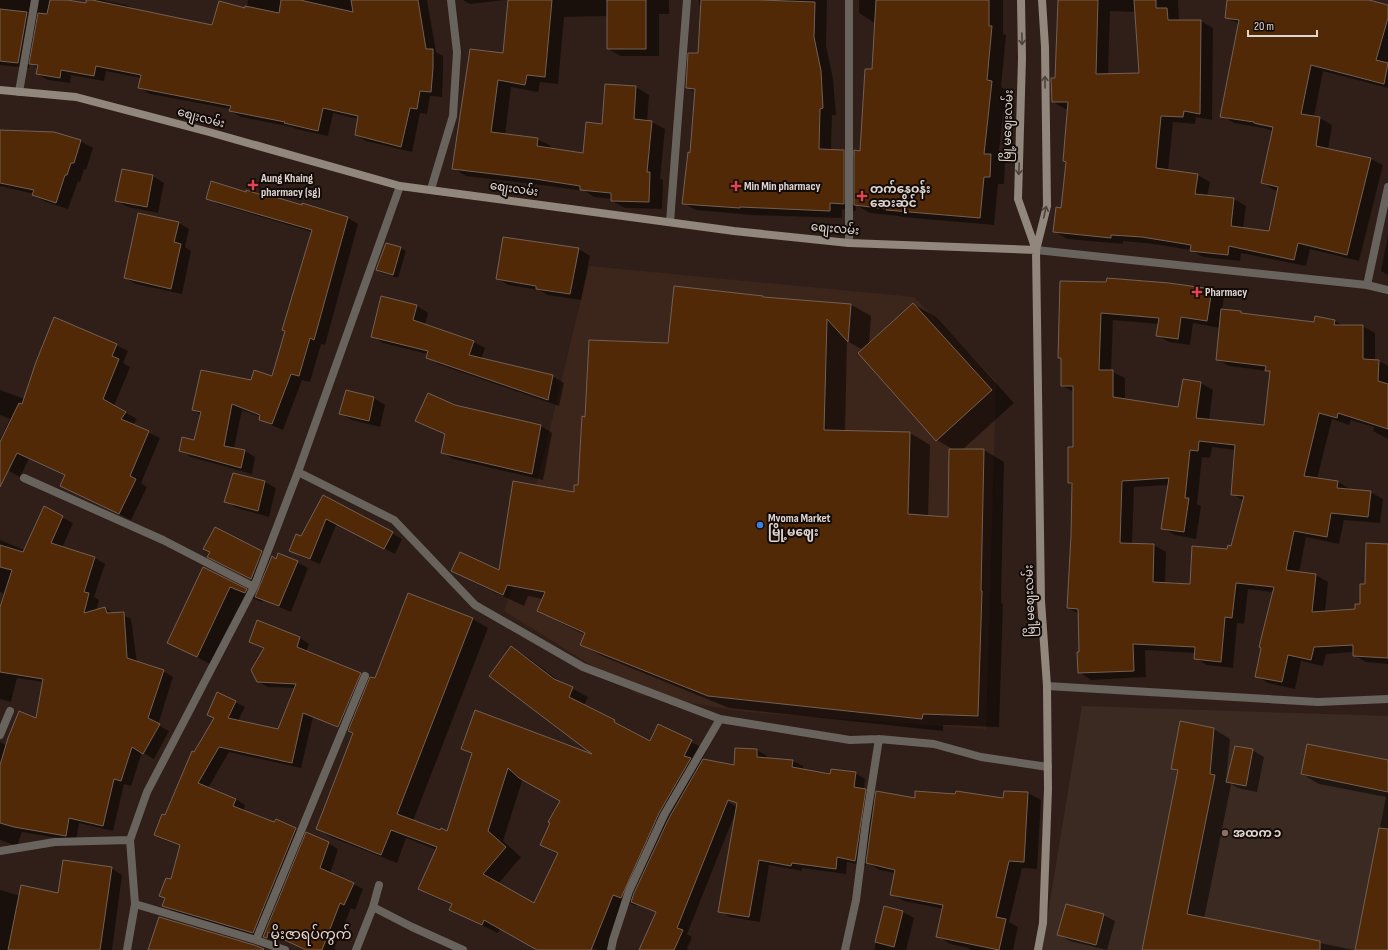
<svg xmlns="http://www.w3.org/2000/svg" width="1388" height="950" viewBox="0 0 1388 950" font-family="'Sofia Sans Condensed','Noto Sans Myanmar',sans-serif">
<style>
.built{fill:#3c251b}
.education{fill:#3b2a22}
.shadow{fill:#0007;fill-rule:evenodd}
.building{fill:#522906;stroke:#726055;fill-rule:evenodd}
.lines{fill:none;stroke-linecap:round;stroke-linejoin:round}
.minor{stroke:#69635d;stroke-width:8}
.secondary{stroke:#91877c;stroke-width:8}
.oneway{stroke:#4b433c}
.health-dot{fill:#e0444e;stroke:#120b08;stroke-width:1.5}
.shop-dot{fill:#3f7fe0;stroke:#120b08;stroke-width:1.5}
.education-dot{fill:#8d6e63;stroke:#120b08;stroke-width:1.5}
.labels{text-anchor:middle;dominant-baseline:central;stroke-width:4;stroke-linejoin:round;paint-order:stroke}
.street-label{font-size:12px;fill:#e0d5d0;stroke:#120b08}
.poi-label{font-size:12px;font-weight:bold;fill:#e0d5d0;stroke:#120b08;text-anchor:start}
.quarter-label{font-size:14px;fill:#ecd5cc;stroke:#120b08}
</style>
<rect width="100%" height="100%" fill="#301f18"/>
<path class="built" d="M589 266 914 297 996 381 986 729 747 712 639 695 504 611 522 562 536 487Z"/>
<path class="education" d="M1082 706 1388 716V950H1042Z"/>
<path class="shadow" d="M0 0H61L87 5 88 0H102L126 5 136 10 213 26 245 9 247 7 248 0H427L436 52 443 56V74L442 97 430 96 427 114 420 113 412 152 366 141 356 135 358 119 333 113 328 136 296 129 292 127 241 117 230 111 231 109 150 94 139 88 141 78 106 71 104 81 71 75 70 83 48 80 37 74 38 68 30 63 29 68 0 65Z
M463 0H505L470 4Z
M509 0H669V14H659V56H621L608 49V16L564 17 558 84 540 82 538 92 511 87 505 135 537 139 551 146 550 149 584 154 603 125 606 85 636 87 649 95 647 122H652L665 129 660 179 663 180 662 209 625 208 612 201V199L594 197 585 191 549 186 466 176 453 168 504 55Z
M699 0H827L826 45 833 79 836 115H832L831 151H843L856 158 861 152 873 70 876 22H873L859 13V0H1003V34L1006 35 1001 87 1006 90 998 159 1005 163 1004 184H998L994 225 902 217 899 216 870 213 856 205V211L842 209V218L752 215 696 210 683 203 691 154 695 92 687 88 699 54 701 6 699 5Z
M1058 0H1178L1179 21H1201L1213 28 1212 120 1196 117 1195 124 1173 122 1168 171 1198 175 1210 182 1207 196 1234 199 1246 206 1243 229 1270 232 1278 191 1274 190 1262 183 1274 131 1263 128 1234 123 1222 116 1239 24 1226 17 1228 0H1366L1388 6V88L1323 71 1314 117 1320 118 1332 125 1328 150 1371 159 1383 165 1359 261 1310 249 1306 266 1241 253 1240 261 1203 257 1191 250 1154 244 1123 241V244L1067 239 1055 232 1062 209 1067 162 1064 161 1068 109H1065L1053 102 1056 79ZM1110 11 1136 12 1140 74 1108 75ZM1255 123 1279 127 1278 129 1257 125Z
M0 131 80 141 93 148 86 170 84 169 80 182 78 181 68 209 46 202 33 195 34 194 0 186Z
M122 170 153 176 164 183 158 213 128 207 116 201Z
M247 193 348 218 358 224 325 345 321 344 310 382 302 380 283 430 271 425 260 419 261 417 242 410 234 448 245 451 255 457 252 474 191 457 180 450 194 441 201 415 193 410 251 381 273 378 286 332 283 330 312 232 218 204 208 198Z
M179 223 189 229 185 247 191 251 182 294 136 284 125 278Z
M1388 235V275L1381 271Z
M386 244 401 248 406 251 398 278 382 273 377 270Z
M579 249 590 256 581 300 548 295 539 290 508 285 497 278Z
M1061 282 1212 290 1224 297 1222 310 1241 312 1244 314 1315 323 1316 317 1335 321 1344 326H1363L1375 333V360L1379 361 1388 366V439L1373 431 1374 427 1351 420 1349 425 1332 419 1317 479 1338 482 1350 489 1370 492 1383 499 1380 523 1344 520 1339 544 1306 537 1299 573 1316 575 1328 582 1325 612 1356 610 1361 606 1366 585 1388 545V664L1366 662 1354 655V652L1326 654 1323 666 1301 661 1295 689 1268 683 1256 676 1273 592 1248 589 1244 624 1237 623 1233 668 1207 665 1195 658V653L1145 650 1146 677 1091 680 1079 672 1080 653 1079 614 1068 608 1073 486 1069 483 1074 448V392L1062 386V360L1059 358ZM1113 320 1159 324 1157 335 1169 342 1190 345 1193 323 1220 328 1217 359 1229 366 1268 371 1271 373 1265 427 1209 420 1213 390 1201 383 1184 380 1179 408 1125 400V378L1111 371ZM1212 447 1236 450 1232 494 1244 501 1232 547 1191 585 1165 583 1166 552 1154 545 1132 544 1134 487 1169 485 1162 528 1175 535 1196 539 1201 506 1197 504 1202 457 1210 458Z
M763 297 766 298 850 304 871 316 869 344 913 304 936 317 1014 403 962 450H984L1004 462 1001 603 1003 604 999 727 943 725V731L729 708 602 656 581 645 585 635 559 622 538 611 543 599 528 596 524 606 473 582 452 570 499 572 575 494 579 486 586 418 669 344ZM847 341 863 350 859 353 937 440 954 450 949 518 928 517 930 445 910 433 845 431Z
M417 306 428 313 425 325 474 342 485 348 481 359 552 376 564 383 559 406 438 364 427 357 428 354 383 343 372 336Z
M116 345 128 351 123 363 130 367 114 406 137 419 133 425 160 438 141 483 147 487 131 520 61 486 66 476 29 459 20 477 0 466V439L10 419 0 415V390L25 399Z
M346 391 374 398 385 405 380 427 352 420 341 414Z
M455 406 541 426 552 433 543 480 453 459 442 452 446 435 417 421Z
M265 482 276 488 269 517 237 508 226 502Z
M323 496 402 539 395 554 337 523 320 564 300 556 290 550 302 537Z
M44 508 73 523 62 548 95 558 105 564 94 597 99 600 96 611 105 608 115 614H121L131 619 137 663 163 671 173 677 158 725 169 731 154 759 142 752 131 786 124 784 113 831 79 823 76 841 22 832 17 846 0 840V742L6 745 36 720 43 682 17 678 11 702 0 699V605L3 593 0 592V540L24 550Z
M261 552 277 560 297 562 308 568 291 612 263 600 262 602 247 596 214 666 168 642 203 568 256 596 261 584 220 563Z
M408 594 473 619 488 628 413 821 440 831 447 832 472 754 462 748 597 756 511 647 526 656 562 683 588 697 584 705 651 742 658 726 707 750 702 760 735 766 736 749 757 750 767 756V759L793 761 803 766V770L831 776 855 773 865 779 864 790 877 796 915 800H1004L1005 792 1028 793 1041 800 1037 869 1022 868 1009 922 1018 927 1013 950H969V948L950 944 938 936 944 909 904 901 891 894 895 873 880 870 866 862V866L847 862 846 874 802 868V871L769 865 760 922 730 917 720 911 734 816 687 934 692 937 687 949 690 950H643L657 913 637 904V906L629 903 609 950H599L571 942 569 950H535V948L500 928 498 933 466 918 450 909 452 905 434 897 419 889 437 850 406 838 397 863 333 838 317 829 354 734 348 730V732L313 717 301 768 229 752 208 788 236 799 245 805 243 811 275 824 276 820 306 835 328 843 338 849 330 874 353 884 363 889 355 910 351 908 334 949 337 950H304V949L279 936 277 943 263 936 262 938 173 911 164 906 166 899 160 896 172 881 181 846 165 840 155 834 165 816 194 754 235 702 245 707 238 721 279 730 296 688 268 687 258 682 264 649 250 642 257 622 300 638 309 644 306 652 360 674 370 679 375 680ZM523 778 561 801 541 845 559 855 534 905 498 884 521 857 503 841ZM724 797 737 804V807L723 799Z
M1214 729 1230 739 1226 780H1227L1252 750 1264 757 1257 792 1238 788 1231 784 1204 919 1354 950H1177L1179 772 1172 768Z
M1388 761V950H1356L1386 797 1319 784 1302 774Z
M111 868 122 875 112 950H0V890L20 896 59 894Z
M885 908 903 912 914 918 906 950H874Z
M1103 915 1115 921 1107 950 1070 941 1059 935Z"/>
<path class="building" d="M50 0H67L86 3V0H92L212 25 219 1 245 8V6L279 13 281 0H300L353 12 351 0H418L426 49H433V68L431 92 420 91 417 109 410 108 401 147 355 135 358 116 323 108 318 131 284 123 285 122 229 111 231 106 138 88 141 75 96 66 94 76 61 70 60 78 36 74 38 65 29 64 38 13 47 14Z
M508 0H552L545 77 527 75 525 85 498 80 491 132 538 138 537 146 583 153 586 122 602 124 605 84 636 86 634 119 652 121 647 172H650L649 202 611 201V193L580 190V186L535 179 452 169 470 49 503 53Z
M607 0H646V49H607Z
M701 0H760L815 2 814 37 821 71 823 108 820 109 819 149 844 150V204L830 203V211L740 207V208L682 204 688 152 690 153 695 89 686 88 688 53H698Z
M876 0H989V26H992L987 80 992 81 984 154H991L990 177H984L980 218 886 210 887 209 854 205V150L860 151 865 69H872Z
M1058 0H1098L1096 74 1139 73 1134 0H1156V8H1167L1168 20H1201L1200 114 1184 111 1183 117 1161 116 1156 168 1198 174 1195 194 1234 198 1231 226 1269 231 1278 187 1261 183 1273 127 1254 123V122L1220 117 1239 20 1225 18 1227 0H1369L1388 5V18L1376 60 1388 63 1384 84 1311 65 1301 114 1320 117 1316 146 1371 158 1347 255 1298 243 1294 260 1229 246 1228 255 1190 251 1191 245 1142 237 1111 235V238L1053 232 1056 207 1061 208 1066 162 1063 161 1068 102H1052L1051 78H1055Z
M0 9 27 12 18 63 0 61Z
M0 130 54 132 81 140 74 163H71L67 175H65L56 203 32 195 34 190 0 183Z
M122 169 153 175 147 207 115 201Z
M211 181 246 192V190L265 196V194L302 205V203L348 217 314 340 310 338 299 376 291 374 272 424 259 420 260 415 232 404 224 446 245 450 241 468 179 451 182 437 194 440 201 412 192 410 201 370 251 380 254 370 272 376 285 331 282 330 312 230 206 199Z
M138 213 179 222 174 242 181 244 171 289 124 278Z
M503 237 579 248 570 294 536 289V286L496 279Z
M386 243 401 247 393 275 376 270Z
M1107 278 1169 283 1212 289 1207 321 1181 317 1178 339 1156 336 1159 318 1101 313 1099 370H1113V397L1178 407 1183 379 1201 382 1196 418 1264 425 1270 371H1265L1266 366 1216 360 1221 309 1241 311V313L1314 322 1315 316 1335 320 1334 325H1363V359L1379 360 1378 381 1388 384V429L1338 413 1337 418 1319 413 1304 476 1338 481 1337 488 1371 491 1368 517 1331 513 1327 537 1294 531 1286 570 1316 574 1312 612 1355 609V604H1360V584H1365L1366 543 1388 544V658L1353 656V645L1314 647 1311 660 1288 655 1282 682 1255 677 1261 648 1259 647 1274 587 1236 583 1232 618 1225 617 1221 662 1194 659 1195 647 1133 644 1134 671 1078 673 1077 652H1079L1078 609 1067 608 1071 536 1072 483H1068V447H1073V386H1061V358H1058L1060 281 1106 282ZM1199 441 1235 445 1231 495 1244 496 1231 546 1228 545 1227 549 1192 546 1190 584 1153 582 1154 544 1120 543 1122 481 1169 478 1161 529 1184 532 1189 498H1185L1190 450 1198 451Z
M674 286 763 296V297L851 304 848 342 827 319 824 430 910 432 908 514 948 517 949 449H984L981 591H982L978 716 923 714 922 719 708 696 580 645 585 633 537 611 545 592 507 585 503 595 451 571 460 552 499 570 513 481 574 492V485H578L582 416 585 417 589 340 668 343Z
M381 296 417 305 413 320 474 341 469 355 553 375 548 400 426 358 428 351 371 337Z
M913 303 992 390 936 441 858 353Z
M54 317 117 344 112 356 119 359 103 399 126 412 121 419 149 431 130 476 136 479 119 514 60 486 65 475 17 453 0 487V442L19 403 22 404 36 362Z
M346 390 374 397 369 421 339 414Z
M428 393 455 405 541 425 532 474 441 453 445 434 415 421Z
M233 473 265 481 258 511 224 502Z
M323 495 393 532 384 549 326 519 310 559 289 551 296 534 301 536Z
M44 506 63 516 51 543 95 557 84 592 89 593 84 613 105 607 107 613 124 612 127 658 164 670 148 718 160 724 143 754 132 747 121 781 114 779 103 826 69 818 66 836 14 827 0 823V765L8 738 19 711 36 718 43 679 0 672V607L12 570 0 567V545L23 552Z
M215 527 262 551 251 579 207 557 210 552 203 549Z
M278 553 298 561 279 606 255 597 272 556 276 559Z
M203 567 247 589 245 593 230 587 197 657 167 643Z
M408 593 473 618 397 814 440 830 441 828 447 831 472 753 461 749 475 710 592 754 489 676 511 646 554 679 573 687 569 697 615 720 614 722 650 741 658 724 692 740 684 756 691 758 659 813 621 898 613 895 591 950H537L484 920 482 925 449 910 452 904 418 889 437 847 391 830 381 855 316 829 353 733 348 731 370 677 375 678ZM508 768 519 778 560 801 548 822 550 823 540 845 558 853 534 903 483 874 506 847 488 831Z
M257 620 300 637 297 647 361 673 338 727 303 713 292 763 219 747 198 783 236 799 233 806 274 822 276 819 296 828 253 933 162 906 165 898 159 896 166 878 171 879 180 845 154 835 162 814 165 815 192 751 194 752 214 718 207 715 217 692 236 701 228 718 278 729 296 684 257 682 251 670 264 648 249 642Z
M1180 721 1214 728 1210 774 1215 775 1187 914 1320 941V950H1142L1178 770 1171 769Z
M1307 744 1388 760V792L1301 774Z
M1235 746 1253 749 1246 786 1226 782Z
M735 748 757 749V757L793 760 792 767 830 774 831 769 856 772 854 787 866 789 855 861 837 857 836 869 792 863 791 866 759 860 749 917 718 912 737 803 728 800 677 928 683 930 674 950H639L656 912 631 902 634 893 669 818 703 759 734 765Z
M876 791 915 798V791L955 794 956 791 1003 798 1004 791 1028 792 1024 862 1009 861 996 917 1006 919 999 950 936 937 943 905 890 895 895 870 866 863Z
M1379 828 1388 829V950H1355Z
M306 832 329 842 320 868 354 883 344 905 340 903 322 950H306L268 932 267 938 263 937Z
M63 860 112 867 100 950H8L21 885 58 893Z
M1066 904 1104 914 1096 945 1057 935Z
M884 906 903 911 894 947 875 942Z
M159 917 254 945 264 949 263 950H148Z"/>
<g class="lines">
<path class="minor" d="M849 0V243
M19 92 35 0
M431 189 453 116 457 52 451 0
M670 222 687 0
M1036 250 1367 285 1388 290
M1367 285 1388 187
M298 472 394 520 475 605 583 667 720 719 850 740 879 739 934 744 981 757 1048 767
M24 478 163 540 254 587
M1047 686 1318 702 1388 699
M0 735 10 711
M0 851 55 842 130 840
M135 904 256 940 285 950
M373 907 412 927 463 950
M256 940 365 676
M127 950 135 904 130 840 147 792 254 587 298 472 400 186
M356 950 373 907 379 885
M611 950 613 940 629 891 664 815 720 719
M845 950 856 900 866 821 879 739"/>
<path class="secondary" d="M1021 0 1022 58 1018 199 1036 250
M0 90 76 97 209 132 400 186 734 231 849 243 1036 250
M1038 950 1043 923 1048 789 1047 686 1041 601 1036 250 1047 206 1045 47 1042 0"/>
</g>
<defs><path id="oneway-shaft" d="M-6 0H5M1.5-3L5.5 0L1.5 3" fill="none" stroke-width="1.6" stroke-linecap="round" stroke-linejoin="round"/></defs>
<g class="oneway">
<use href="#oneway-shaft" transform="translate(1022 39) rotate(89)"/>
<use href="#oneway-shaft" transform="translate(1045 82) rotate(-91)"/>
<use href="#oneway-shaft" transform="translate(1019 169) rotate(92)"/>
<use href="#oneway-shaft" transform="translate(1045 212) rotate(-77)"/>
</g>
<g class="health-dot">
<path d="M251 179h4v4h4v4h-4v4h-4v-4h-4v-4h4z"/>
<path d="M734 180h4v4h4v4h-4v4h-4v-4h-4v-4h4z"/>
<path d="M860 190h4v4h4v4h-4v4h-4v-4h-4v-4h4z"/>
<path d="M1195 286h4v4h4v4h-4v4h-4v-4h-4v-4h4z"/>
</g>
<circle class="shop-dot" cx="760" cy="525" r="4"/>
<circle class="education-dot" cx="1225" cy="833" r="4"/>
<g class="labels">
<g class="street-label">
<text transform="translate(201 118) rotate(15)">စျေးလမ်း</text>
<text transform="translate(1008 126) rotate(-88)">မြို့မဈေးလမ်း</text>
<text transform="translate(514 189) rotate(8)">စျေးလမ်း</text>
<text transform="translate(835 229) rotate(5)">စျေးလမ်း</text>
<text transform="translate(1030 601) rotate(-92)">မြို့မဈေးလမ်း</text>
</g>
<g class="poi-label">
<text x="261" y="178">Aung Khaing<tspan x="261" dy="14">pharmacy (sg)</tspan></text>
<text x="744" y="186">Min Min pharmacy</text>
<text x="870" y="189">တက်နေဝန်း<tspan x="870" dy="14">ဆေးဆိုင်</tspan></text>
<text x="1205" y="292">Pharmacy</text>
<text x="768" y="518">Myoma Market<tspan x="768" dy="14">မြို့မဈေး</tspan></text>
<text x="1233" y="833">အထက ၁</text>
</g>
<g class="quarter-label">
<text x="311" y="934">မိုးဇာရပ်ကွက်</text>
</g>
</g>
<path d="M1248 30v6h69v-6" fill="none" stroke="#e0d5d0" stroke-width="2"/>
<text x="1254" y="30" font-size="12" fill="#e0d5d0" stroke="#120b08" stroke-width="3" paint-order="stroke">20 m</text>
</svg>
